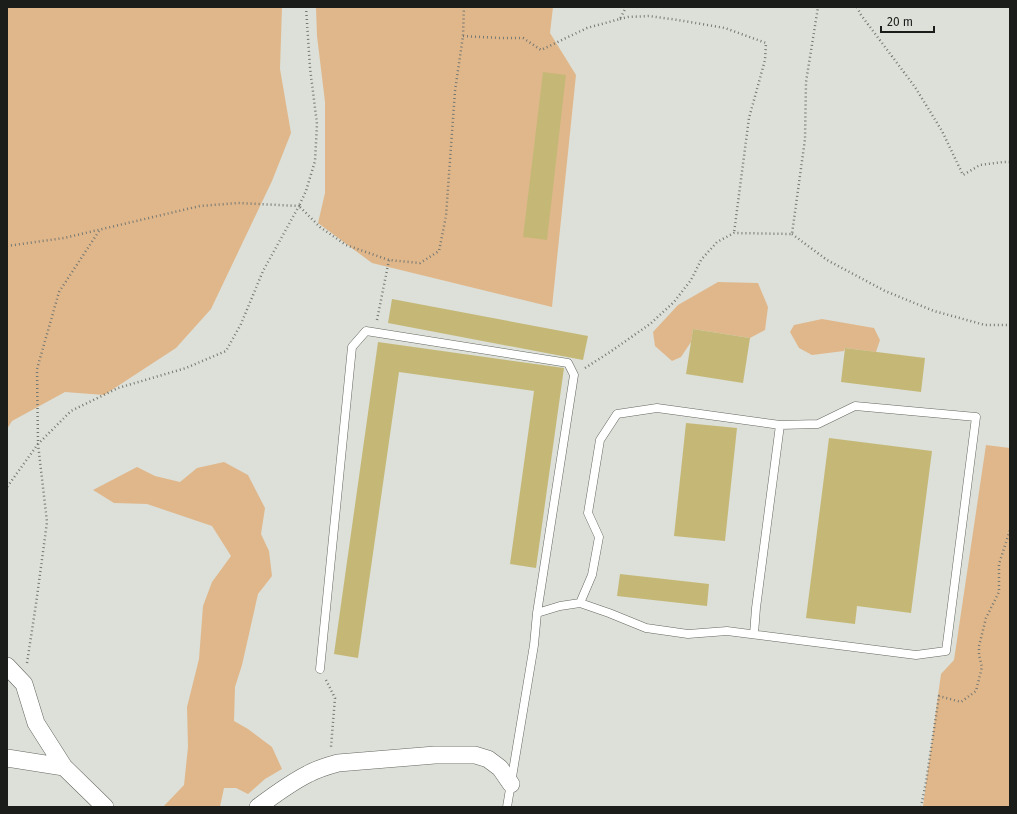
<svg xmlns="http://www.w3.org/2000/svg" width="1017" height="814" viewBox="0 0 1017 814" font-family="'Fira Sans',sans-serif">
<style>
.green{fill:#e0b78b}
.building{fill:#c5b877}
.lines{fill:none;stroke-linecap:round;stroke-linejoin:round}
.service-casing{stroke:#646861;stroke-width:9}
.minor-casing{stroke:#646861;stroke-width:18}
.path{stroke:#757872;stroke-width:2.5;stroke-dasharray:1 3;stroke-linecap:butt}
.service{stroke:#fff;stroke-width:8}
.minor{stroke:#fff;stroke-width:17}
</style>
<rect width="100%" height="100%" fill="#dce0d8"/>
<path class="green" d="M7 7H282L280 69 291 133 272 181 211 309 176 348 104 395 65 392 12 421 7 429Z
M316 7H553L550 33 576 75 552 307 372 263 318 223 325 193V102L317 36Z
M718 282 758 283 768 307 765 330 750 338 693 329 691 342 681 357 672 361 655 346 653 332 678 305Z
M822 319 874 328 880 340 876 352 845 348 844 351 812 355 799 348 790 332 794 325Z
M986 445 1010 448V807H926L923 806 941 674 954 660Z
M224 462 248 475 265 508 261 534 269 551 272 576 258 594 242 665 235 687 234 721 248 729 272 747 282 769 265 779 248 794 236 788H224L220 807H163L184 785 188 747 187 707 199 659 203 606 212 582 231 556 212 526 147 504 114 503 93 490 137 467 155 476 180 482 197 468Z"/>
<path class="building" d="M543 72 566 75 547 240 523 237Z
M392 299 588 336 583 360 388 323Z
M693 329 750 338 743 383 686 374Z
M378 342 564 368 536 568 510 564 534 391 399 372 358 658 334 654Z
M845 348 925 358 921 392 841 382Z
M686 423 737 428 725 541 674 536Z
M829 438 932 451 911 613 857 606 855 624 806 618Z
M620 574 709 584 707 606 617 596Z"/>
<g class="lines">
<defs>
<path id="service" d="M537 613 560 606 580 603 609 613 646 628 688 634 727 631 916 655 946 651 976 417 855 406 818 424 780 425 657 408 617 414 600 440 588 513 599 537 592 575 580 603
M754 634 756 608 780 425
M320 669 352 347 366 331 568 363 574 375 537 613 534 645 507 807"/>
<path id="minor" d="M7 666 24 684 36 723 64 767 105 807
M7 758 64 767
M258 807C274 795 290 783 308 774 317 769 327 766 338 763L435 755H475L488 759 500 768 511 784"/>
</defs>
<use href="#service" class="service-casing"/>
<use href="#minor" class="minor-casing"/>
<path class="path" d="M306 7 310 68 317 124 315 161 306 191 299 206 320 227 346 245 389 260 420 263 439 251 446 216 455 91 463 36 464 7
M857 7 861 15 915 87 942 131 963 175 980 165 1003 162H1010
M620 19 628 17 649 16 678 20 725 28 766 43 765 60 749 118 734 233
M463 36 500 38H523L541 50 587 28 620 19 626 7
M792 234 827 260 885 291 934 311 985 325H1010
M7 246 64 238 200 206 238 203 299 206 263 271 241 324 226 351 186 368 118 388 71 411 38 444 7 487
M377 320 389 260
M585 368 610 352 650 324 674 302 691 280 701 260 717 242 734 233 792 234 805 139 806 82 818 7
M27 663 36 604 47 522 38 444 37 369 59 292 99 231
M326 680 335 698 331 747
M921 807 926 782 939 696 961 702 976 691 982 667 979 655V646L986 618 999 592V564L1010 530"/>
<use href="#service" class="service"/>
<use href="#minor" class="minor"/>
</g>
<rect width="1017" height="814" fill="none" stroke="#1b1d1a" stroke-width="16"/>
<path d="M881 26v6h53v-6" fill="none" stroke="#1b1d1a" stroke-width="2"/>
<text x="887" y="26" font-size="12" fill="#1b1d1a" stroke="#dce0d8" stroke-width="3" paint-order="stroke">20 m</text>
</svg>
